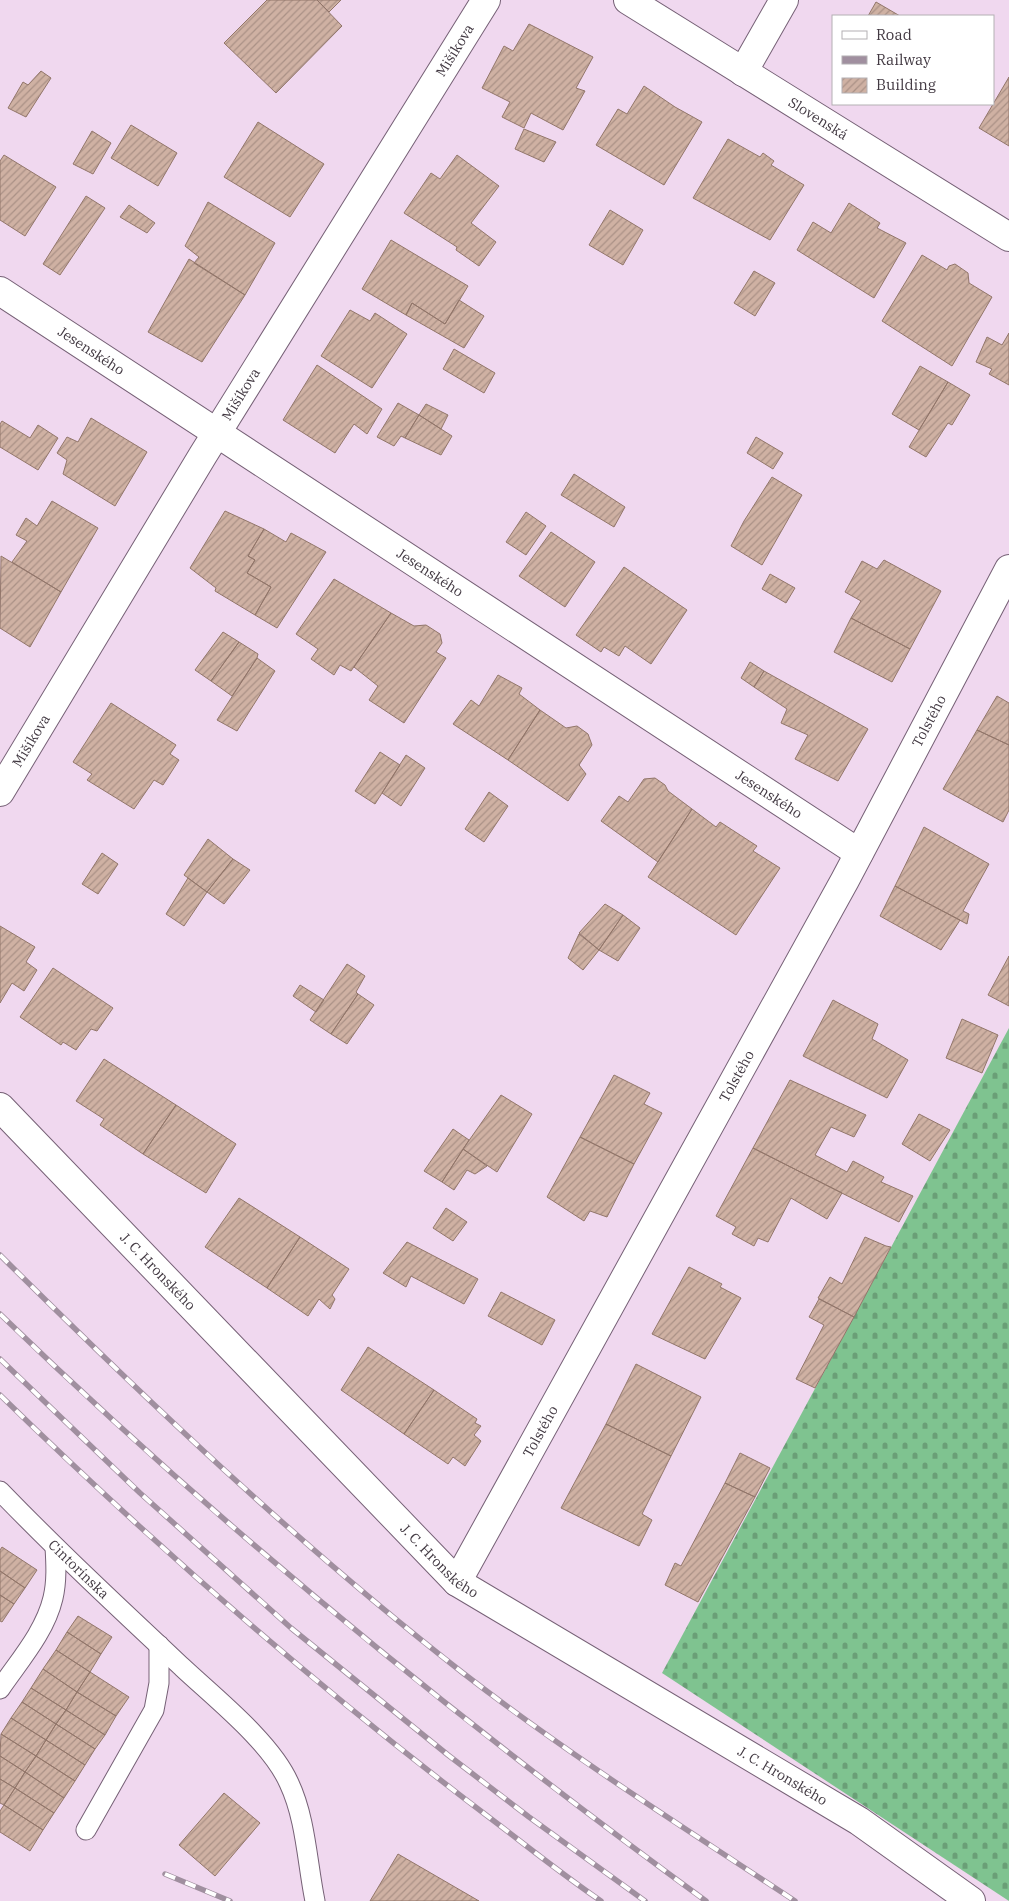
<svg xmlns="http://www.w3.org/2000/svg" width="1009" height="1901" viewBox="0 0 1009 1901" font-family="'IBM Plex Serif',serif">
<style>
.cemetery{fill:url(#cemetery-stones)}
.building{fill:url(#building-hatch);stroke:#92766a}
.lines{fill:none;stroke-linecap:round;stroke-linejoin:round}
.service-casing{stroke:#766176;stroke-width:21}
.minor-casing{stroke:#766176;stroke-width:30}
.service{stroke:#fff;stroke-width:19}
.minor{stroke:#fff;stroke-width:28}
.rail-casing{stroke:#a08f9f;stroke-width:5.5}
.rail{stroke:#fff;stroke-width:4;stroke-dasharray:11;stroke-linecap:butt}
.labels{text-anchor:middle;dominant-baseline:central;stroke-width:4.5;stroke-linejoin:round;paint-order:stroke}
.street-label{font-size:14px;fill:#423942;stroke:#fff}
</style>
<defs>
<pattern id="cemetery-stones" width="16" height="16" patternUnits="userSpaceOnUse" patternTransform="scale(1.25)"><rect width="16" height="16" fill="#7fc390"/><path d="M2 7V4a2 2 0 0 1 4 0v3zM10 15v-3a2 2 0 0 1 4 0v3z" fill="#6a9f77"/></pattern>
<pattern id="building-hatch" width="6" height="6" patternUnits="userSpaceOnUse" patternTransform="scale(1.25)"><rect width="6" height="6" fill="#cfb1a3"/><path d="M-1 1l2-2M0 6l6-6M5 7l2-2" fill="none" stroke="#aa9186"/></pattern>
</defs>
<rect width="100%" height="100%" fill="#f0d8ef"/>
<path class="cemetery" d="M1009 1028V1901L662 1673Z"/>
<path class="building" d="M267 0H317L342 26 276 93 224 43Z
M317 0H341L329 12Z
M876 2 900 16H868Z
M529 24 593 57 576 88 585 91 563 130 531 113 524 128 502 117 510 102 482 88 504 46 513 51Z
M41 71 51 78 26 117 8 108 23 82 28 85Z
M1009 77V146L979 128Z
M644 86 675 107 702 122 664 185 596 145 618 109 627 114Z
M258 122 324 164 290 217 224 177Z
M131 125 177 153 158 186 111 158Z
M524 129 556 142 544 162 515 149Z
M92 131 111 143 93 174 73 164Z
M728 139 760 157 763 153 774 161 771 165 804 185 770 240 693 198Z
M4 155 56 187 25 236 0 220V161Z
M457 155 499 186 471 223 496 242 479 266 456 250 457 247 404 213 431 173 440 179Z
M86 196 105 208 60 275 43 264Z
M208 202 275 243 245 295 194 263 199 257 185 246Z
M849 203 880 223 877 228 906 243 874 298 797 250 813 222 831 233Z
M129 205 155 223 147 233 120 217Z
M610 210 643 230 623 265 589 245Z
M391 240 468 286 445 324 412 303 406 315 362 289Z
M922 255 947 270 949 266 955 264 968 273 969 283 992 297 952 366 882 321Z
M189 259 245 295 202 362 148 332Z
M754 271 775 283 755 316 734 303Z
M459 300 484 316 464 348 406 315 412 303 445 324Z
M350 310 370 321 375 313 407 334 372 388 321 356Z
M1009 333V385L989 374 992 369 976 362 987 337 1002 345Z
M454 349 495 373 484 393 443 369Z
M317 365 382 409 367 434 354 424 335 453 283 420Z
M920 366 948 382 919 430 892 414Z
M948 382 970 395 952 425 948 423 926 457 909 447Z
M398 403 419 415 405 438 401 436 394 446 377 437Z
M426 404 448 415 441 429 419 415Z
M419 415 452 436 441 455 405 438Z
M91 418 147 452 115 506 63 474 67 460 57 453 67 437 78 442Z
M2 421 30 438 38 425 58 438 38 470 0 447V424Z
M756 437 783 453 773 469 747 453Z
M574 474 625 507 614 527 561 495Z
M772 477 802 495 762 565 731 546 744 521Z
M52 501 98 528 61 592 12 562 27 541 16 535 26 518 37 526Z
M225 511 264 529 248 556 255 560 247 573 271 587 255 615 215 591 216 588 190 568Z
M526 512 546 526 526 555 506 542Z
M264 529 286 542 291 533 326 552 277 628 255 615 271 587 247 573 255 560 248 556Z
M551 532 595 562 565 607 519 576Z
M1 556 61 592 30 647 0 628Z
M884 560 941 591 910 649 851 618 861 601 845 592 862 561 877 569Z
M624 567 687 610 651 664 625 646 619 656 604 647 601 652 576 635Z
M770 574 795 588 786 603 762 589Z
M334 579 391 613 351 671 340 665 334 675 311 659 318 649 296 634Z
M391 613 414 626 426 625 440 634 442 643 436 652 446 658 404 723 369 700 378 686 354 667Z
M851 618 910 649 892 682 834 652Z
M223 632 239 642 211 681 195 670Z
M239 642 258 654 257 658 232 696 211 681Z
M257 658 275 671 237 731 217 720Z
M750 662 764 671 754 687 741 678Z
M764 671 868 729 838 781 795 759 808 735 781 723 787 709 754 687Z
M498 675 522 688 519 694 540 710 508 760 453 724 471 700 479 706Z
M997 696 1009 703V745L977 730Z
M111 703 176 745 170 754 179 760 163 785 154 780 134 809 87 780 92 774 73 762Z
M540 710 566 728 577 726 588 734 592 745 579 765 586 774 568 801 508 760Z
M977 730 1009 745V810L1003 822 943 789Z
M380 752 400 765 375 804 355 791Z
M406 755 425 768 401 806 382 793Z
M655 778 665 785 668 791 692 809 658 862 601 821 619 796 628 802 644 779Z
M489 792 508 806 484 842 465 829Z
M692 809 716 827 720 822 757 846 753 851 780 868 736 935 648 877Z
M924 827 989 864 963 911 969 914 967 924 895 886Z
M208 839 233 859 207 892 184 875Z
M102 853 118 864 98 894 82 884Z
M233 859 250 870 224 904 207 892Z
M188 878 207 892 184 926 166 914Z
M895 886 960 920 941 950 880 916Z
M605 904 623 915 599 950 579 933Z
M623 915 640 928 618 961 599 950Z
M0 926 35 947 26 962 37 970 24 991 12 983 0 1003Z
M579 934 599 950 583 970 568 958Z
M1009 956V1006L988 995Z
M347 964 365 976 356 992 358 994 331 1034 310 1020Z
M53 968 113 1008 97 1031 91 1029 76 1050 63 1042 61 1045 20 1017Z
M300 985 324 1000 316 1012 293 996Z
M358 994 374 1005 347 1044 331 1034Z
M833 1000 878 1024 872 1039 908 1060 887 1098 803 1056Z
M962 1019 998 1035 982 1073 946 1058Z
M104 1059 176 1105 143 1154 100 1125 104 1119 76 1101Z
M614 1075 650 1093 644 1104 662 1113 634 1164 580 1137Z
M790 1080 866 1115 854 1137 831 1127 815 1155 847 1172 853 1161 884 1177 881 1182 913 1196 899 1222 753 1148Z
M501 1095 532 1114 497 1172 463 1149Z
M176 1105 236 1144 206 1193 143 1154Z
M919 1114 950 1130 930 1161 902 1144Z
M453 1129 469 1140 442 1182 424 1171Z
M580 1137 634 1164 607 1217 590 1211 584 1221 547 1197Z
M753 1148 842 1193 827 1219 791 1198 768 1242 758 1238 754 1246 732 1234 736 1227 716 1216Z
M463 1149 487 1166 475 1174 467 1170 454 1190 442 1182Z
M239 1198 300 1237 267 1288 205 1247Z
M446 1208 467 1222 453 1241 433 1228Z
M300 1237 349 1269 332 1295 335 1299 330 1309 319 1299 308 1316 267 1288Z
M865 1237 886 1246 891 1247 854 1317 818 1298 830 1277 842 1284Z
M407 1242 478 1279 464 1304 411 1276 406 1287 383 1273Z
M689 1267 722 1284 720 1287 741 1298 705 1359 652 1334Z
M501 1292 555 1320 542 1345 488 1316Z
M819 1299 854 1317 815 1388 796 1379 824 1325 809 1317Z
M368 1347 434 1390 404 1434 341 1390Z
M636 1364 701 1397 671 1456 606 1424Z
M434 1390 477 1419 475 1423 481 1426 474 1435 481 1441 465 1466 453 1457 448 1464 404 1434Z
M606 1424 671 1456 642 1514 652 1520 639 1546 561 1508Z
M740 1453 770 1468 755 1497 725 1483Z
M725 1483 755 1497 698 1602 665 1585 675 1563 681 1566Z
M2 1547 37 1570 25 1588 0 1571V1550Z
M0 1571 25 1588 14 1604 0 1595Z
M0 1595 14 1604 2 1622 0 1621Z
M78 1616 112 1637 101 1654 67 1632Z
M67 1632 101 1654 90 1672 56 1650Z
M56 1650 90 1672 77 1692 43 1669Z
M43 1669 77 1692 66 1710 31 1688Z
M90 1672 129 1697 116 1716 77 1692Z
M31 1688 66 1710 56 1724 22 1702Z
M77 1692 116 1716 105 1735 66 1710Z
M22 1702 56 1724 46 1740 11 1718Z
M66 1710 105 1735 95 1749 56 1724Z
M11 1718 46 1740 36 1756 1 1734Z
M56 1724 95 1749 85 1765 46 1740Z
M1 1734 36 1756 25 1772 0 1756Z
M46 1740 85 1765 75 1781 36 1756Z
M0 1756 25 1772 15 1788 0 1779Z
M36 1756 75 1781 64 1798 25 1772Z
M25 1772 64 1798 54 1813 15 1788Z
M0 1779 15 1788 4 1805 0 1803Z
M15 1788 54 1813 43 1830 4 1805Z
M224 1793 260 1823 215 1876 179 1845Z
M4 1805 43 1830 30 1851 0 1832V1811Z
M398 1854 479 1901H370Z"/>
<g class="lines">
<defs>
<g id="service">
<path id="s1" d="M0 1491C59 1552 120 1609 182 1667 215 1698 271 1742 289 1783 306 1819 307 1862 315 1901"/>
<path d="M0 1689C19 1661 45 1632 53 1598 57 1581 56 1564 55 1547"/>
<path d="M86 1830 154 1710 159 1683V1645"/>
</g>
<g id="minor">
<path id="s2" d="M628 0 1009 237"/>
<path d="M743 72 784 0"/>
<path id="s3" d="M0 291 859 853"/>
<path id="s4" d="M0 792 203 455 486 0"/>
<path id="s5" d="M0 1107 457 1582 859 1821 971 1901"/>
<path id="s6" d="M457 1582 845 880 1009 569"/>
</g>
</defs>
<use href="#service" class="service-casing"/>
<use href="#minor" class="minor-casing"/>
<use href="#service" class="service"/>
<use href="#minor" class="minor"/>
<defs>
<path id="rail" d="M0 1255C147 1401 299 1545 463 1673 569 1755 683 1827 795 1901
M0 1314C220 1527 459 1721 706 1901
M0 1359 140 1493 291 1628 448 1755 529 1817 645 1901
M0 1395C155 1546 318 1688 490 1818 527 1846 563 1875 601 1901
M165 1874 230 1901"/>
</defs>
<use href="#rail" class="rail-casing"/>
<use href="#rail" class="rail"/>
</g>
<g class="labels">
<g class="street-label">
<text stroke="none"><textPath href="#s4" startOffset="870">Mišíkova</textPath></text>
<text stroke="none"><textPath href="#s2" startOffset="224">Slovenská</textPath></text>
<text stroke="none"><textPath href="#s3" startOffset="109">Jesenského</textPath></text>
<text stroke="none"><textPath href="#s4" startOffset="465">Mišíkova</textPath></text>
<text stroke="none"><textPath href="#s3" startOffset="514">Jesenského</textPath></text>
<text stroke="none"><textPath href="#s6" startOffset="982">Tolstého</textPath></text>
<text stroke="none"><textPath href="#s4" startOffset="60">Mišíkova</textPath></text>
<text stroke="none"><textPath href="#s3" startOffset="919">Jesenského</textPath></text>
<text stroke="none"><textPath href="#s6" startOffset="578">Tolstého</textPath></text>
<text stroke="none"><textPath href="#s5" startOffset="228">J. C. Hronského</textPath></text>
<text stroke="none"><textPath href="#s6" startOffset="172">Tolstého</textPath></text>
<text stroke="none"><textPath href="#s5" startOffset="632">J. C. Hronského</textPath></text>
<text stroke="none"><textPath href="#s1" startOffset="111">Cintorínska</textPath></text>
<text stroke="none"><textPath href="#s5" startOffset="1038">J. C. Hronského</textPath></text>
</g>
</g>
<rect x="832" y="15" width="162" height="90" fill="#ffffff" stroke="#b3b0b3"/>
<rect x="842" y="31" width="25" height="8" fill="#ffffff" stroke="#b3b0b3"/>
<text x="876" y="40" font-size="15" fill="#423942">Road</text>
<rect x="842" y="56" width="25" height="8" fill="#a08f9f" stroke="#b3b0b3"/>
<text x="876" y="65" font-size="15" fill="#423942">Railway</text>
<rect x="842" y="78" width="25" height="15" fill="url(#building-hatch)" stroke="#b3b0b3"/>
<text x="876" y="90" font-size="15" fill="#423942">Building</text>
</svg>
